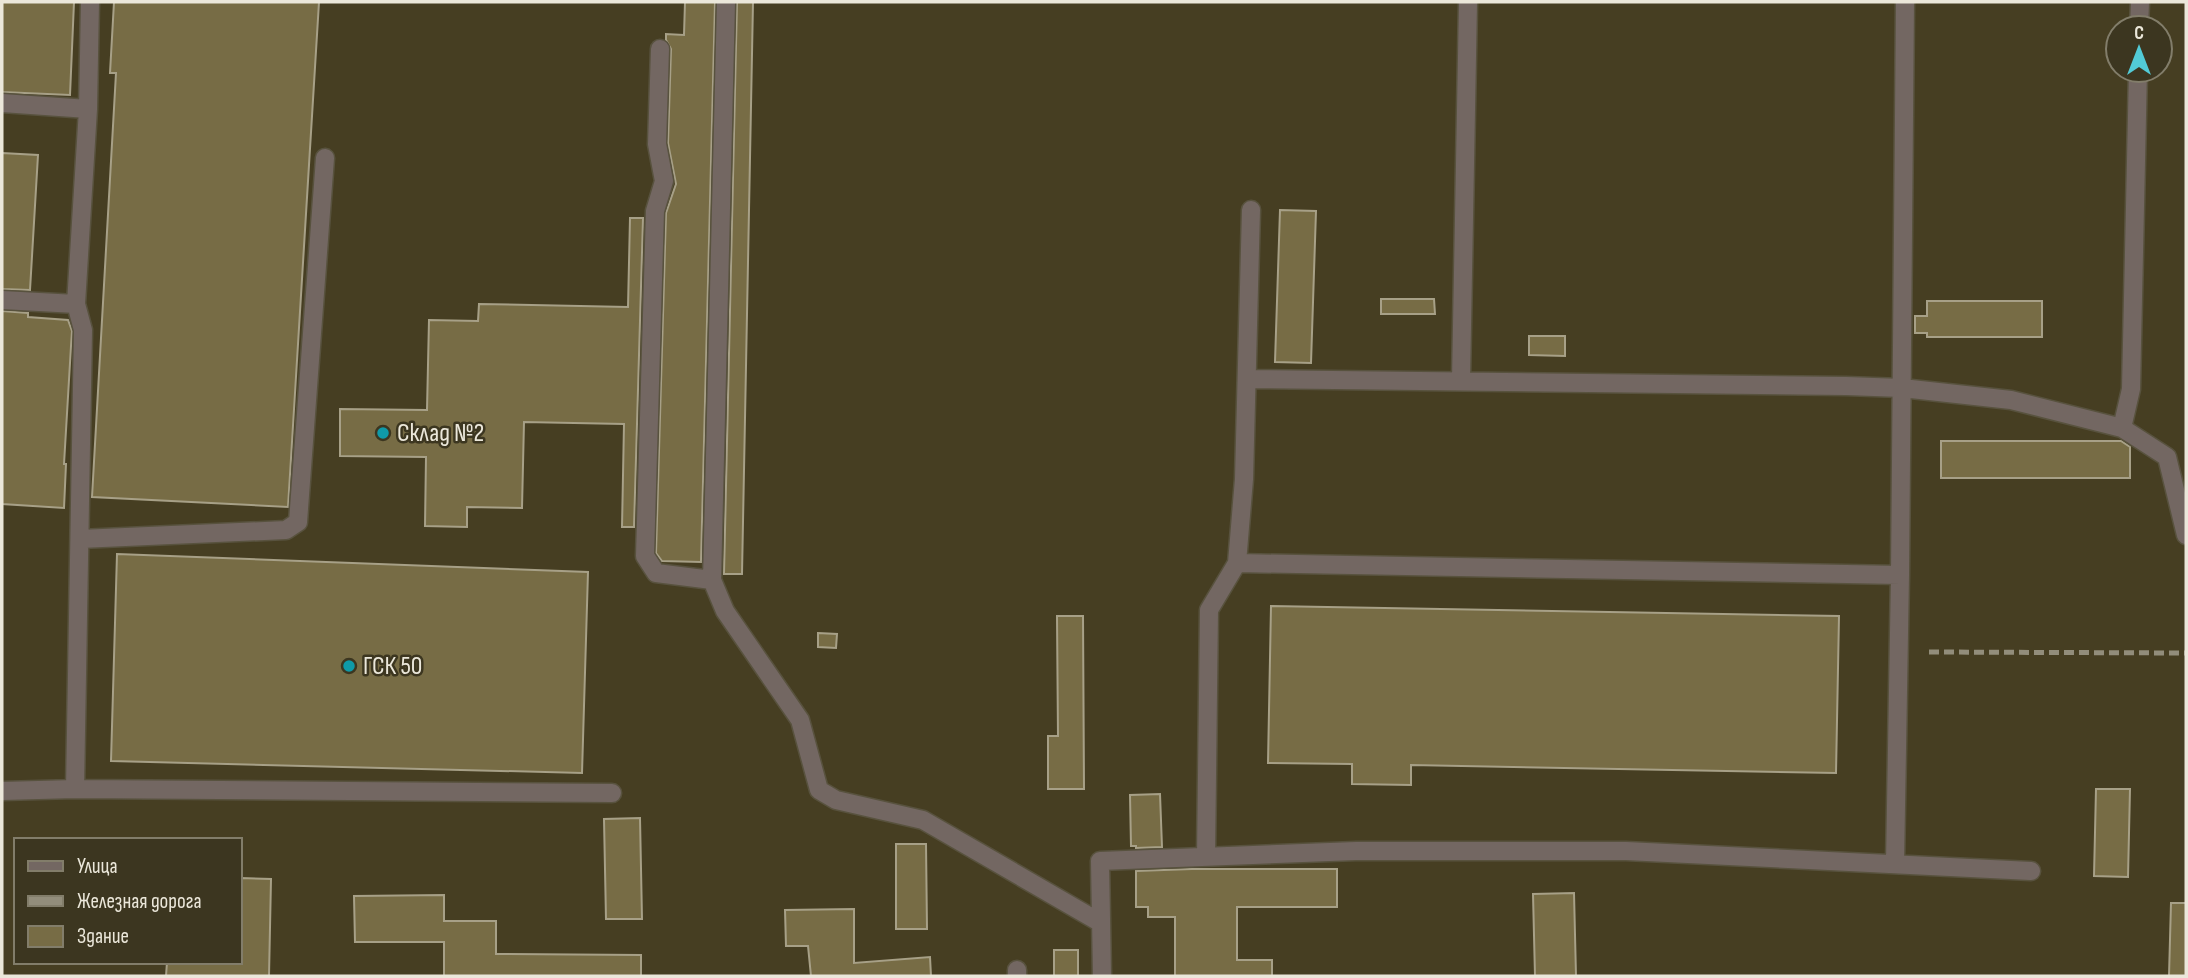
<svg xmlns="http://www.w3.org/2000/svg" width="2188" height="978" viewBox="0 0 2188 978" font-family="'Sofia Sans Condensed',sans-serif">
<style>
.built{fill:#463e22;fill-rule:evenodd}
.building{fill:#776c45;stroke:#a7a087;stroke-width:2}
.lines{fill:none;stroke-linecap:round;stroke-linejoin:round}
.minor-casing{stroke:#58523e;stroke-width:21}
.minor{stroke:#736762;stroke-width:18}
.rail{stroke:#928d7b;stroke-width:5;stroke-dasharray:10 5;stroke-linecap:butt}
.culture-dot{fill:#0f9aa8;stroke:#3c3620;stroke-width:2.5}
.labels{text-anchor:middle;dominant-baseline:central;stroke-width:5;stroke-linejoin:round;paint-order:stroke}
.poi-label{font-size:26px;fill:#ebe7da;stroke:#3c3620;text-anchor:start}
</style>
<rect width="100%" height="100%" fill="#3c3620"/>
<path class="built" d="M2 2H2186V976H2ZM2118 28H2160V70H2118ZM16 840H240V962H16Z"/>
<path class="building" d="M2 2H74L70 95 2 92Z
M114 2H319L288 507 92 497 116 73H110Z
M685 2H715L701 562 662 561 656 553 666 213 676 184 668 143 671 49 666 40V34L684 35Z
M737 2H753L742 574H724Z
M2 153 38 155 30 290 2 289Z
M1280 210 1316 211 1311 363 1275 362Z
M630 218H643L634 527H622L624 424 524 422 522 508 467 507V527L425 526 426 457 340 456V409L427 410 429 320 478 321 479 304 628 307Z
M1381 299H1434L1435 314H1381Z
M1927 301H2042V337H1927V333H1915V316H1927Z
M2 311 28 313V317L68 320 72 331 71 346 64 464H66L64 508 2 504Z
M1529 336H1565V356L1529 355Z
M1941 441H2121L2130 447V478H1941Z
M117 554 588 572 582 773 111 761Z
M1271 606 1839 616 1836 773 1411 765V785L1352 784V764L1268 763Z
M1057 616H1083L1084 789H1048V736H1058Z
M818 633 837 634 836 648 818 647Z
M2096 789H2130L2128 877 2094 876Z
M1160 794 1162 847 1136 848V846H1131L1130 795Z
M640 818 642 919H606L604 819Z
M896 844H926L927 929H896Z
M1192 869H1337V907H1237V960H1272V976H1175V917H1148V907H1136V871Z
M240 878 271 879 269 976H166L167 962H240Z
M1574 893 1576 976H1535L1533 894Z
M444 895V921H496V954L641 955V976H444V942H355L354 896Z
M2171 903H2186V976H2169Z
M854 909V963L930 957 931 976H811L808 946H786L785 910Z
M1054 950H1078V976H1054Z"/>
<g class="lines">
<defs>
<path id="minor" d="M726 2 712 580 725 611 800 720 819 790 836 800 923 820 1101 923
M2139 28 2140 2
M660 49 657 144 664 181 655 211 645 556 656 573 712 580
M2 103 88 109 90 2
M2 300 76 304 88 109
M1247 379 1846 386 1902 388 2011 400 2122 428 2167 457 2186 535
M1461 380 1468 2
M2122 428 2131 389 2138 70
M80 539 286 530 298 522 325 158
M1237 563 1900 575
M75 789 612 793
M2 791 75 789 83 330 76 304
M1206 857 1209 610 1237 563 1244 479 1251 210
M1895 864 1900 575 1905 2
M1017 970V976
M1102 976 1100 861 1356 851H1626L2031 871"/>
</defs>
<use href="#minor" class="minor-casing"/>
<use href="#minor" class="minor"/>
<path class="rail" d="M1929 652 2186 653"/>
</g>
<g class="culture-dot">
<circle cx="383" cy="433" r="7"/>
<circle cx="349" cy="666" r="7"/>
</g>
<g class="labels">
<g class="poi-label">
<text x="397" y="433">Склад №2</text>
<text x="363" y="666">ГСК 50</text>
</g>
</g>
<rect width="2188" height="978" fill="none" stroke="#ebe7da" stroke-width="7"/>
<rect x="14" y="838" width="228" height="126" fill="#3c3620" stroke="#827d6a" stroke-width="2"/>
<rect x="28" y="861" width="35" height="10" fill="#736762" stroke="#827d6a" stroke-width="2"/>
<text x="77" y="873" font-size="21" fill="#ebe7da">Улица</text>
<rect x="28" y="896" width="35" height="10" fill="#928d7b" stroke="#827d6a" stroke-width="2"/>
<text x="77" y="908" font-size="21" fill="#ebe7da">Железная дорога</text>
<rect x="28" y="926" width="35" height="21" fill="#776c45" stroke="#827d6a" stroke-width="2"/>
<text x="77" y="943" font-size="21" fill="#ebe7da">Здание</text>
<g transform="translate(2139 49)"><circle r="33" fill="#3c3620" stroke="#827d6a" stroke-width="2"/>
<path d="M0-5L12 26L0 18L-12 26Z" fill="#52cbd7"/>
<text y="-10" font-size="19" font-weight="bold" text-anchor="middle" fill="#ebe7da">С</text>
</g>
</svg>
